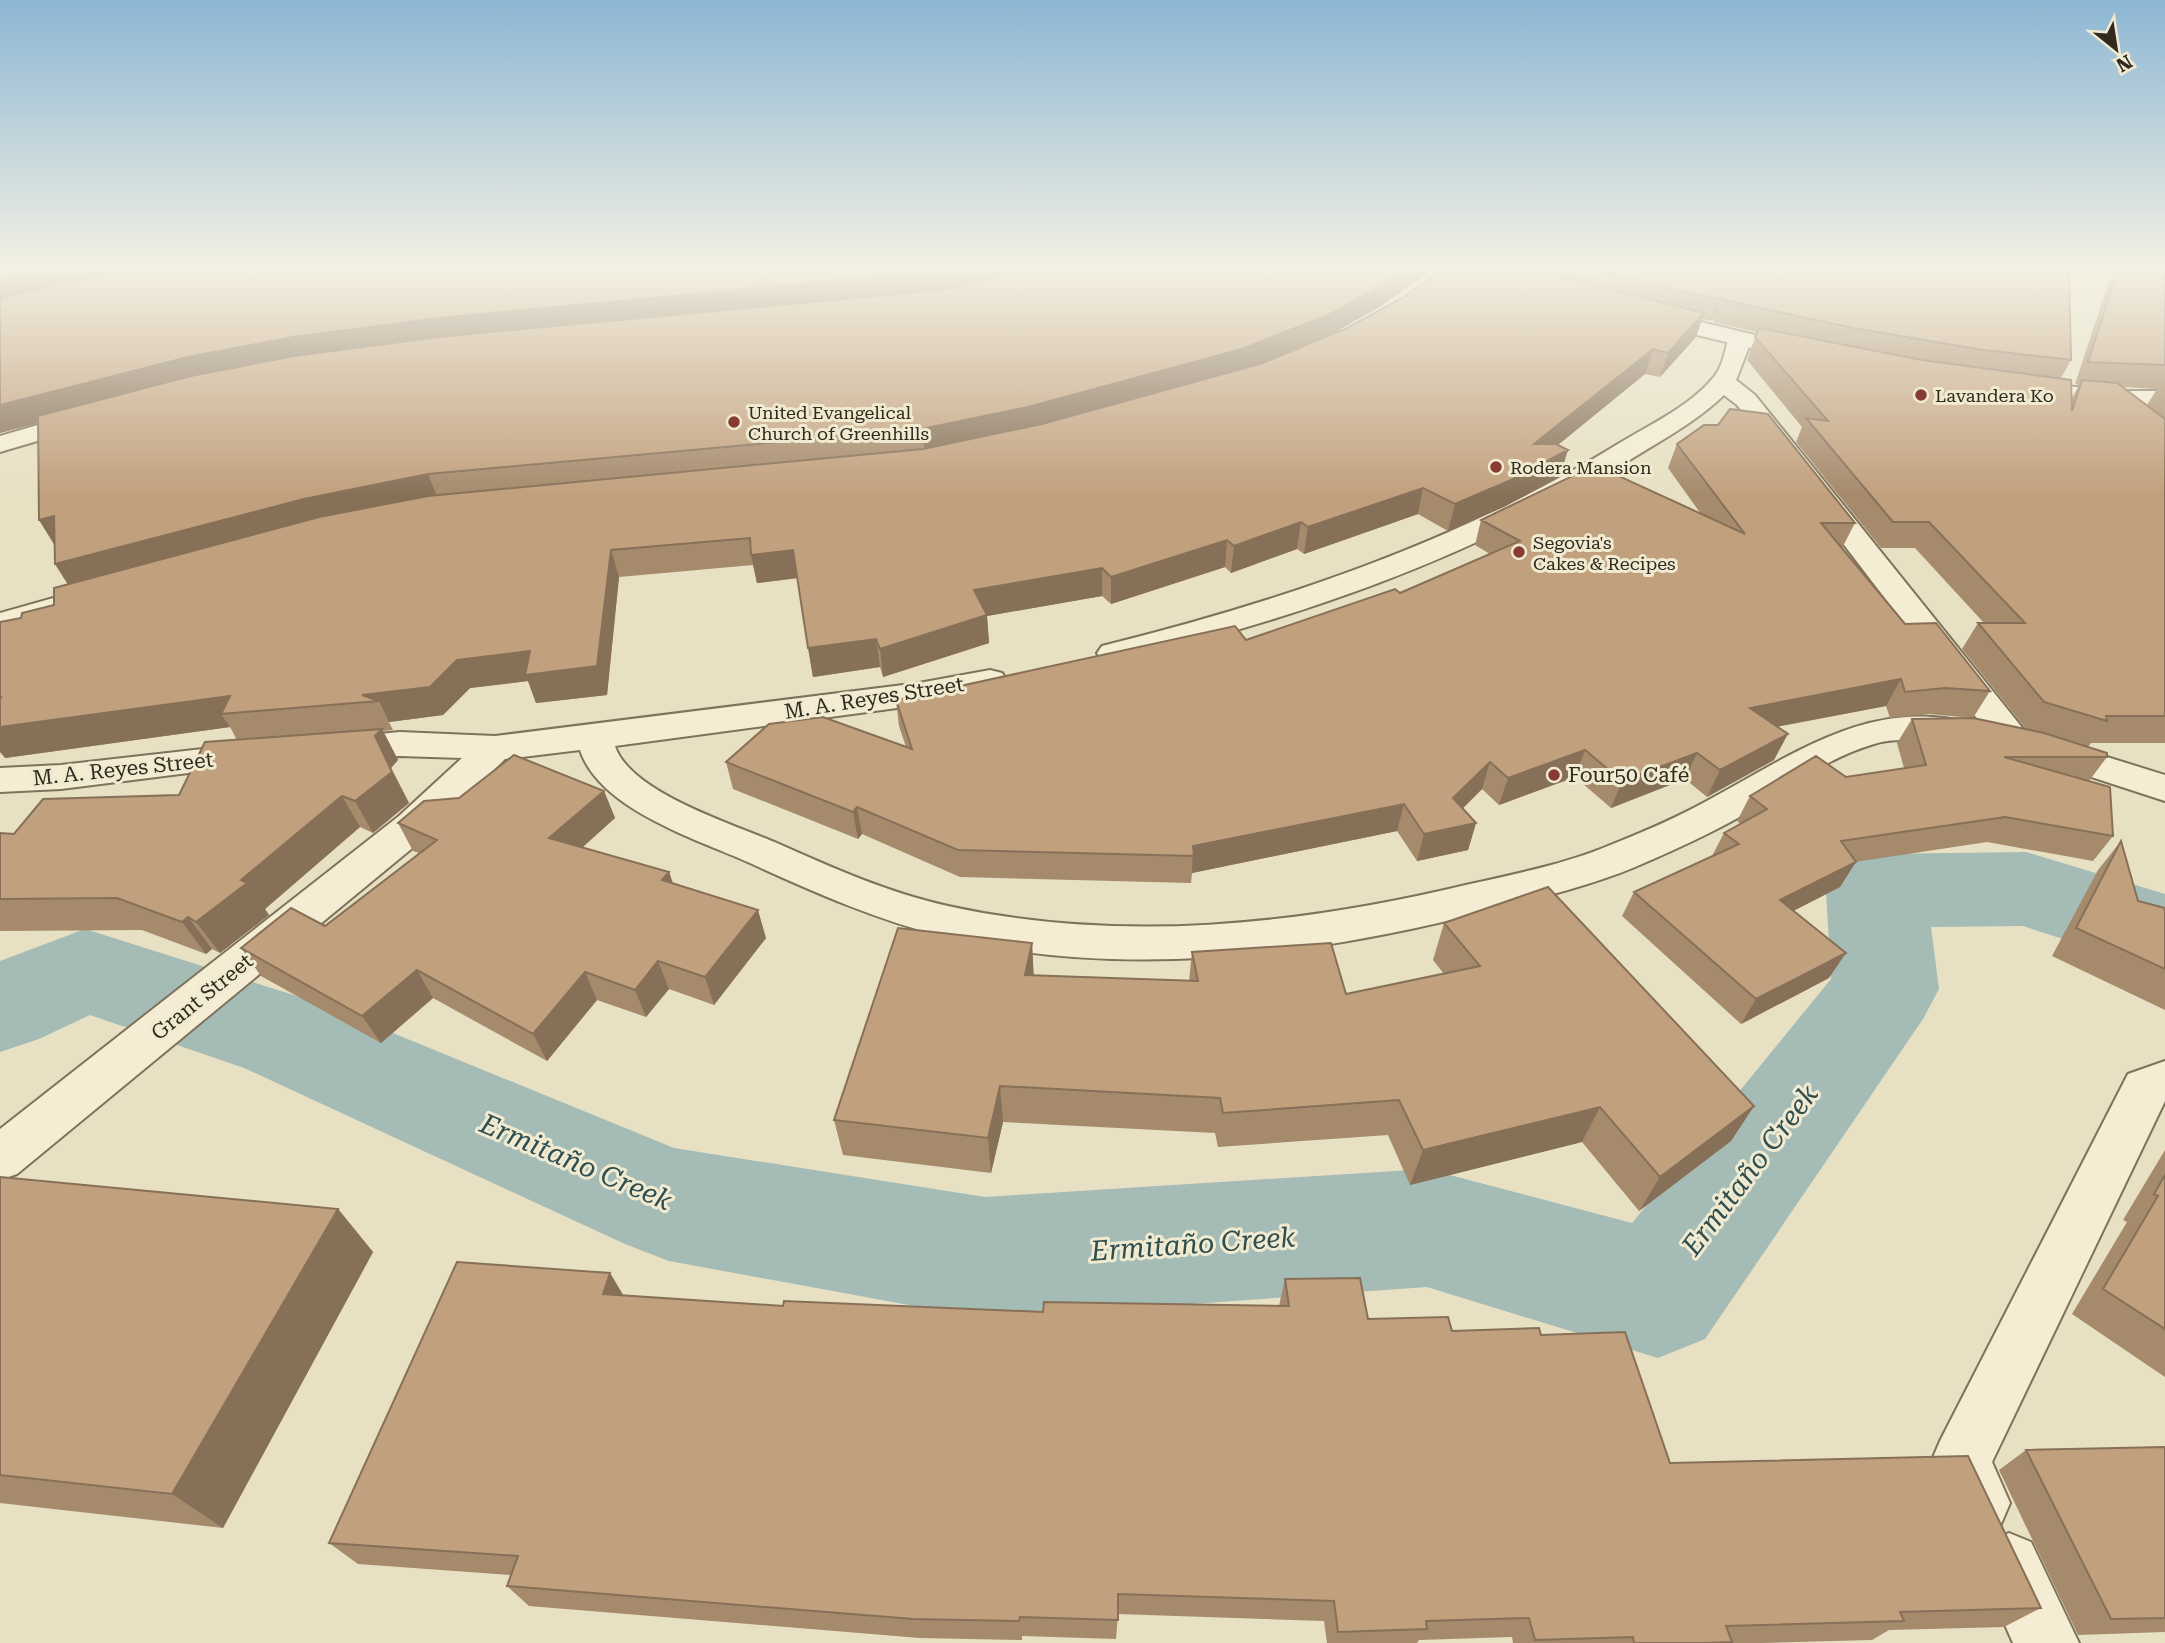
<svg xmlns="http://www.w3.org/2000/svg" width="2165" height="1643" viewBox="0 0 2165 1643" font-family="'Roboto Serif',serif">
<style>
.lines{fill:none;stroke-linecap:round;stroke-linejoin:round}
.river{fill:#a4bbb6;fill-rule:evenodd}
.minor-casing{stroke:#7f725c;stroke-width:4}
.tertiary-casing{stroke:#7f725c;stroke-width:4}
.minor{fill:#f4edd4;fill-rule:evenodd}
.tertiary{fill:#f4edd4;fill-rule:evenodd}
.wall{fill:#a68a6c;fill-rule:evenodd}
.shaded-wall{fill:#877058}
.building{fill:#c1a07d;stroke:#877058;stroke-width:2}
.poi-dot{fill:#873b33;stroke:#f0ead1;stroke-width:2.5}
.labels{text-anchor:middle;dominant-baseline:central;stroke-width:6;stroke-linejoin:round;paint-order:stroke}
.far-poi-label{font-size:18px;fill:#31291e;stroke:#f0ead1;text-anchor:start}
.street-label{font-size:21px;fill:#31291e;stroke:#f0ead1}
.poi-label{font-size:21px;fill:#31291e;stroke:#f0ead1;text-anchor:start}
.near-water-label{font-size:28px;font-style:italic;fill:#2f4e4f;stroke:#f0ead1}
</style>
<rect width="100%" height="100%" fill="#e7e0c3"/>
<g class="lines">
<path class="river" d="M2026 852 2165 894V972L2023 926 1931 927 1939 989 1923 1019 1705 1339 1658 1358 1427 1287 985 1319 669 1261 625 1244 244 1068 90 1015 39 1039 0 1052V961L85 929 322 1004 674 1148 985 1197 1427 1169 1632 1223 1831 979 1826 891 1841 865 1876 854Z"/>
<defs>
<path id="minor" d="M1740 332 1748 334 1752 339 1736 380 1755 395 2024 730 2029 738 2024 746 2011 750 1998 746 1737 405 1724 395C1696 422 1660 441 1628 461 1470 560 1294 619 1114 663L1102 660 1097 653 1102 646C1283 601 1458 542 1618 444 1649 425 1689 407 1713 378 1722 368 1725 352 1728 339L1732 334Z
M89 410 98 413 102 418 98 423 0 452V436Z
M71 593 82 595 87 602 82 609 0 633V613Z
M990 670 1002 673 1007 680 1002 687 919 705 615 746C630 793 736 825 779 844 833 868 889 893 948 906 1120 944 1300 925 1470 884 1515 874 1560 865 1603 848 1641 833 1679 817 1714 797 1795 753 1872 697 1970 723L1975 731 1970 739C1939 747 1906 734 1874 744 1826 758 1785 790 1743 815 1708 835 1672 851 1635 867 1580 890 1520 902 1463 917 1296 958 1114 978 945 937 877 920 813 892 750 863 697 839 600 810 580 750L505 759 427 836 17 1174 0 1180V1129L399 816 462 758 400 756 338 759 325 755 320 747 325 739 400 732 495 736 919 683Z
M2049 739 2165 775V801L2036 759 2031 751 2036 743Z
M247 744 260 748 265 756 260 764 61 789 0 792V768L61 765Z
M2165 1061V1101L1992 1462 2010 1503 2001 1524 1980 1533 1959 1524 1931 1462 1940 1441 2128 1074Z
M2009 1533 2031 1542 2079 1643H2013L1978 1564 1987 1542Z"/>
<path id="tertiary" d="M1650 310 1814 349 1818 354 1814 359 1806 361 1642 322 1639 317Z
M2021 381 2113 391H2165V405H2113L2012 393 2009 388 2012 383Z"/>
</defs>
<use href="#minor" class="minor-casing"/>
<use href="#tertiary" class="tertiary-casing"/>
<use href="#minor" class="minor"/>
<use href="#tertiary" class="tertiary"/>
</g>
<path class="wall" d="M0 266 1381 306 1326 337 1347 328 1404 297 1445 266H2069L2071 360 2061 378 2072 398 2079 385 2075 384 2114 266H2165V743H2091L2088 747 2107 757 2089 781 2113 836 2093 861 1987 842 1855 862 1840 887 1793 911 1829 978 1741 1024 1622 916 1634 892 1712 856 1724 833 1741 824 1737 821 1750 796 1846 777 1904 768 1897 743 1912 719 1972 718 1929 714 1890 718 1886 706 1777 727 1774 760 1707 797 1685 779 1611 808 1575 777 1499 805 1482 789 1463 808 1476 823 1468 850 1417 861 1397 831 1192 873 1191 883 960 877 862 834 858 839 733 789 726 762 906 747 899 726 896 700 1246 640 1400 593 1490 554 1475 545 1481 520 1701 514 1668 468 1677 444 1855 523 1842 548 1905 624 1990 691 1973 718 2026 729 1962 649 1978 623H1984L1915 548H1881L1796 442 1802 427 1747 360 1757 332 1716 323 1712 319 1710 321 1702 319 1696 337 1660 377 1645 374 1558 445 1560 476 1504 507 1448 531 1418 514 1304 554 1297 549 1231 573 1225 567 1111 604 1102 596 987 616 989 643 883 677 880 667 813 677 797 578 757 583 753 565 619 577 607 695 536 703 528 681 470 688 443 715 389 722 393 730 383 731 398 760 391 768 409 803 373 833 360 827 265 909 269 915 220 953 212 949 206 954 142 930 0 931V833L14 834 179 795 237 740 230 727 5 758 21 618 54 605 68 584 55 564V544L38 423 0 433ZM2123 387 2157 389 2147 405Z
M604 791 615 818 582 848 669 872 673 883 766 938 714 1005 669 989 646 1017 597 1000 547 1061 433 998 381 1043 261 976 241 948 325 926 419 853 413 851 398 823Z
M2121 841 2138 901 2165 908V1010L2052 956 2098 870Z
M1444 923 1754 1106 1731 1141 1639 1211 1582 1142 1410 1185 1388 1135 1218 1147 1215 1133 1003 1122 991 1173 843 1155 834 1120 1032 943 1033 976 1189 981 1192 952 1346 994 1444 974 1433 960Z
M2165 1150V1377L2072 1314 2127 1222 2123 1220Z
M0 1177 338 1209 373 1252 223 1528 0 1503Z
M610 1273 623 1295 783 1306 1043 1312 1279 1306 1285 1279 1368 1319 1452 1331 1541 1335 1670 1463 2041 1608 2004 1627 1889 1630 1872 1640 1762 1643H1513L1512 1637 1419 1640 1417 1643H1327L1324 1621 1118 1614 1116 1639 1022 1636V1640L920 1638 529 1606 507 1586 511 1575 358 1564 329 1543Z
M2165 1447V1632L2078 1635 1999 1470 2026 1450Z"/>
<path class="shaded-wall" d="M55 266H177L0 307V281L40 269Z
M965 266H1057L951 291 200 380 0 433V405L188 357 293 337 439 318Z
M1411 266H1438L1381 306 1325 338 1240 373 1028 431 925 453 922 429Z
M1720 297 1712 319 1710 321 1718 299Z
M1704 313 1696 337 1660 377 1668 353Z
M1653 349 1645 374 1527 470 1534 444Z
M1568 450 1560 476 1504 507 1448 531 1455 504Z
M428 474 438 499 72 591 55 564 304 499Z
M1423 488 1418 514 1304 554 1308 527Z
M54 516 55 546 39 520Z
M1301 522 1297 549 1231 573 1234 546Z
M1227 540 1225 567 1111 604V577Z
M611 550 619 577 607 695 536 703 528 681 470 688 443 715 389 722 379 701 362 695 457 660Z
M793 550 798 578 757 583 751 555Z
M1102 568V596L987 616 989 643 883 677 880 649 974 590Z
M876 639 880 667 813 677 808 648Z
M1901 679 1886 706 1737 734 1750 708Z
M230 696 221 714 230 727 5 758 0 752V697Z
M382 729 398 760 391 768 409 803 373 833 355 801 375 736Z
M1788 734 1774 760 1707 797 1720 770Z
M1585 750 1575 777 1499 805 1508 778Z
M1697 753 1685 779 1611 808 1622 781Z
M1490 762 1482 789 1446 825 1453 798Z
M604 791 615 818 561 866 549 838Z
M342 796 360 827 265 909 269 915 220 953 196 922 241 880Z
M1404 804 1397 831 1192 873 1193 846Z
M857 807 862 834 858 839 853 812Z
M1476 823 1468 850 1417 861 1424 834Z
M1856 862 1840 887 1766 925 1780 900Z
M669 872 678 900 662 880Z
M758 910 766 938 714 1005 705 977Z
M188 917 212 949 206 954 182 922Z
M1032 943 1034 979 1025 975Z
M1846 953 1829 978 1741 1024 1756 999Z
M658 961 669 989 646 1017 635 990Z
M417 970 433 998 381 1043 362 1016Z
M585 972 597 1000 547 1061 533 1034Z
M1000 1086 1003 1122 991 1173 988 1138Z
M1754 1106 1731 1141 1639 1211 1660 1177Z
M1600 1107 1582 1142 1410 1185 1423 1150Z
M338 1209 373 1252 223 1528 172 1494Z
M610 1273 626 1300 603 1294Z"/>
<path class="building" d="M0 266H55L40 269 0 281Z
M150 266H965L949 270 439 318 293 337 188 357 0 405V299L46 287Z
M1042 266H1411L1384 284 1328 315 1242 349 1028 407 922 429 428 474 304 499 55 564 54 516 39 520 38 416 191 376 294 356 439 337 950 289Z
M1445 266H1520L1704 313 1668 353 1653 349 1534 444H1556L1568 450 1511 480 1455 504 1423 488 1308 527 1301 522 1234 546 1227 540 1111 577 1102 568 974 590 987 615 880 649 876 639 808 648 793 550 751 555 750 538 611 550 597 666 525 675 530 651 457 660 430 687 362 695 379 701 221 714 230 696 0 727V699L1 697H0V622L21 618 22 613 54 605V588L319 517 428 496 923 449 1042 424 1263 363 1347 328 1404 297Z
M1585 266H2069L2071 360 1983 350 1853 328 1724 300 1720 297 1718 299 1661 287Z
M2119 266H2165V365L2088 362Z
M1759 328 1922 360 2071 380 2072 411 2082 380 2117 383 2165 419V716H2106L2107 721 2044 702 1978 623H2025L1929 522H1893L1806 418 1828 421 1755 337Z
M1730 409 1768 414 1855 523H1821L1905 624 1936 623 1990 691 1945 688 1905 692 1901 679 1750 708 1788 734 1720 770 1697 753 1622 781 1585 750 1508 778 1490 762 1453 798 1476 823 1424 834 1404 804 1193 846 1194 856 958 850 857 807 853 812 726 762 769 724 823 717 912 749 896 700 1235 626 1246 640 1395 589 1400 593 1520 541 1481 520 1595 465 1745 534 1677 444 1704 425H1718Z
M1973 718 2044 733 2107 753V757H2004L2110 787 2113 836 2005 817 1841 841 1856 862 1780 900 1846 953 1756 999 1634 892 1739 844 1724 833 1767 809 1750 796 1816 756 1846 777 1926 765 1912 719Z
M382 729 375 736 392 772 355 801 342 796 241 880 247 883 196 922 188 917 182 922 117 898 0 899V833L14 834 43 799 179 795 205 742Z
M514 755 604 791 549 838 669 872 662 880 758 910 705 977 658 961 635 990 585 972 533 1034 417 970 362 1016 241 948 291 908 325 926 437 840 398 823 424 801 459 798Z
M2121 841 2138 901 2165 908V969L2076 928Z
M1548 887 1754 1106 1660 1177 1600 1107 1423 1150 1399 1100 1223 1113 1220 1098 1000 1086 988 1138 834 1120 898 928 1032 943 1025 975 1198 981 1192 952 1331 943 1346 994 1480 966 1444 923Z
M2165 1175V1329L2103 1289 2158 1196 2154 1194Z
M0 1177 338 1209 172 1494 0 1475Z
M457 1262 610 1273 603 1294 783 1306 784 1301 1043 1312 1044 1302 1289 1306 1285 1279 1360 1278 1368 1319 1448 1317 1452 1331 1539 1328 1541 1335 1625 1332 1670 1463 1968 1456 2041 1608 1900 1612 1904 1621 1726 1626 1732 1642 1703 1643H1634L1633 1637 1535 1640 1529 1618 1426 1621 1427 1629 1338 1632 1334 1601 1118 1594V1620L1020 1617 1019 1621 913 1619 507 1586 518 1556 329 1543Z
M2165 1447V1618L2111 1619 2026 1450Z"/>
<linearGradient id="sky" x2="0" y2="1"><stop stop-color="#8db7d4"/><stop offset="0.54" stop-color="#f4f1e4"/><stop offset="1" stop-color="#f4f1e4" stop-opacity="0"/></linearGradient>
<rect width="2165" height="496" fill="url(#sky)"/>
<g class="poi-dot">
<circle cx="1921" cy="395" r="7"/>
<circle cx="734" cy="422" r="7"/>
<circle cx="1496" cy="467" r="7"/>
<circle cx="1519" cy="552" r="7"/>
<circle cx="1554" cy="775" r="7"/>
</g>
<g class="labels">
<g class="far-poi-label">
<text x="1935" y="395">Lavandera Ko</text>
<text x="748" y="412">United Evangelical<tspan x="748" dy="21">Church of Greenhills</tspan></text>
<text x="1510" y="467">Rodera Mansion</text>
<text x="1533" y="542">Segovia's<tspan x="1533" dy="21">Cakes &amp; Recipes</tspan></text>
</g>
<g class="street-label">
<text transform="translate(874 698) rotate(-9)">M. A. Reyes Street</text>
<text transform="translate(123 769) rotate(-6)">M. A. Reyes Street</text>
<text transform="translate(202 997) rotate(-39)">Grant Street</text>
</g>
<g class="poi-label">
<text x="1568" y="775">Four50 Café</text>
</g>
<g class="near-water-label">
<text transform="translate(576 1162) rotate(23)">Ermitaño Creek</text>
<text transform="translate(1750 1170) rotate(-53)">Ermitaño Creek</text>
<text transform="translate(1193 1244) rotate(-4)">Ermitaño Creek</text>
</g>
</g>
<g transform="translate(2116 49) rotate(150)" stroke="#f0ead1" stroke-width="5" paint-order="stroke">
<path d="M0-5L12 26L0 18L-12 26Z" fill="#31291e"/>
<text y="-10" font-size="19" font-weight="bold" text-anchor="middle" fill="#31291e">N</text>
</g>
</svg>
